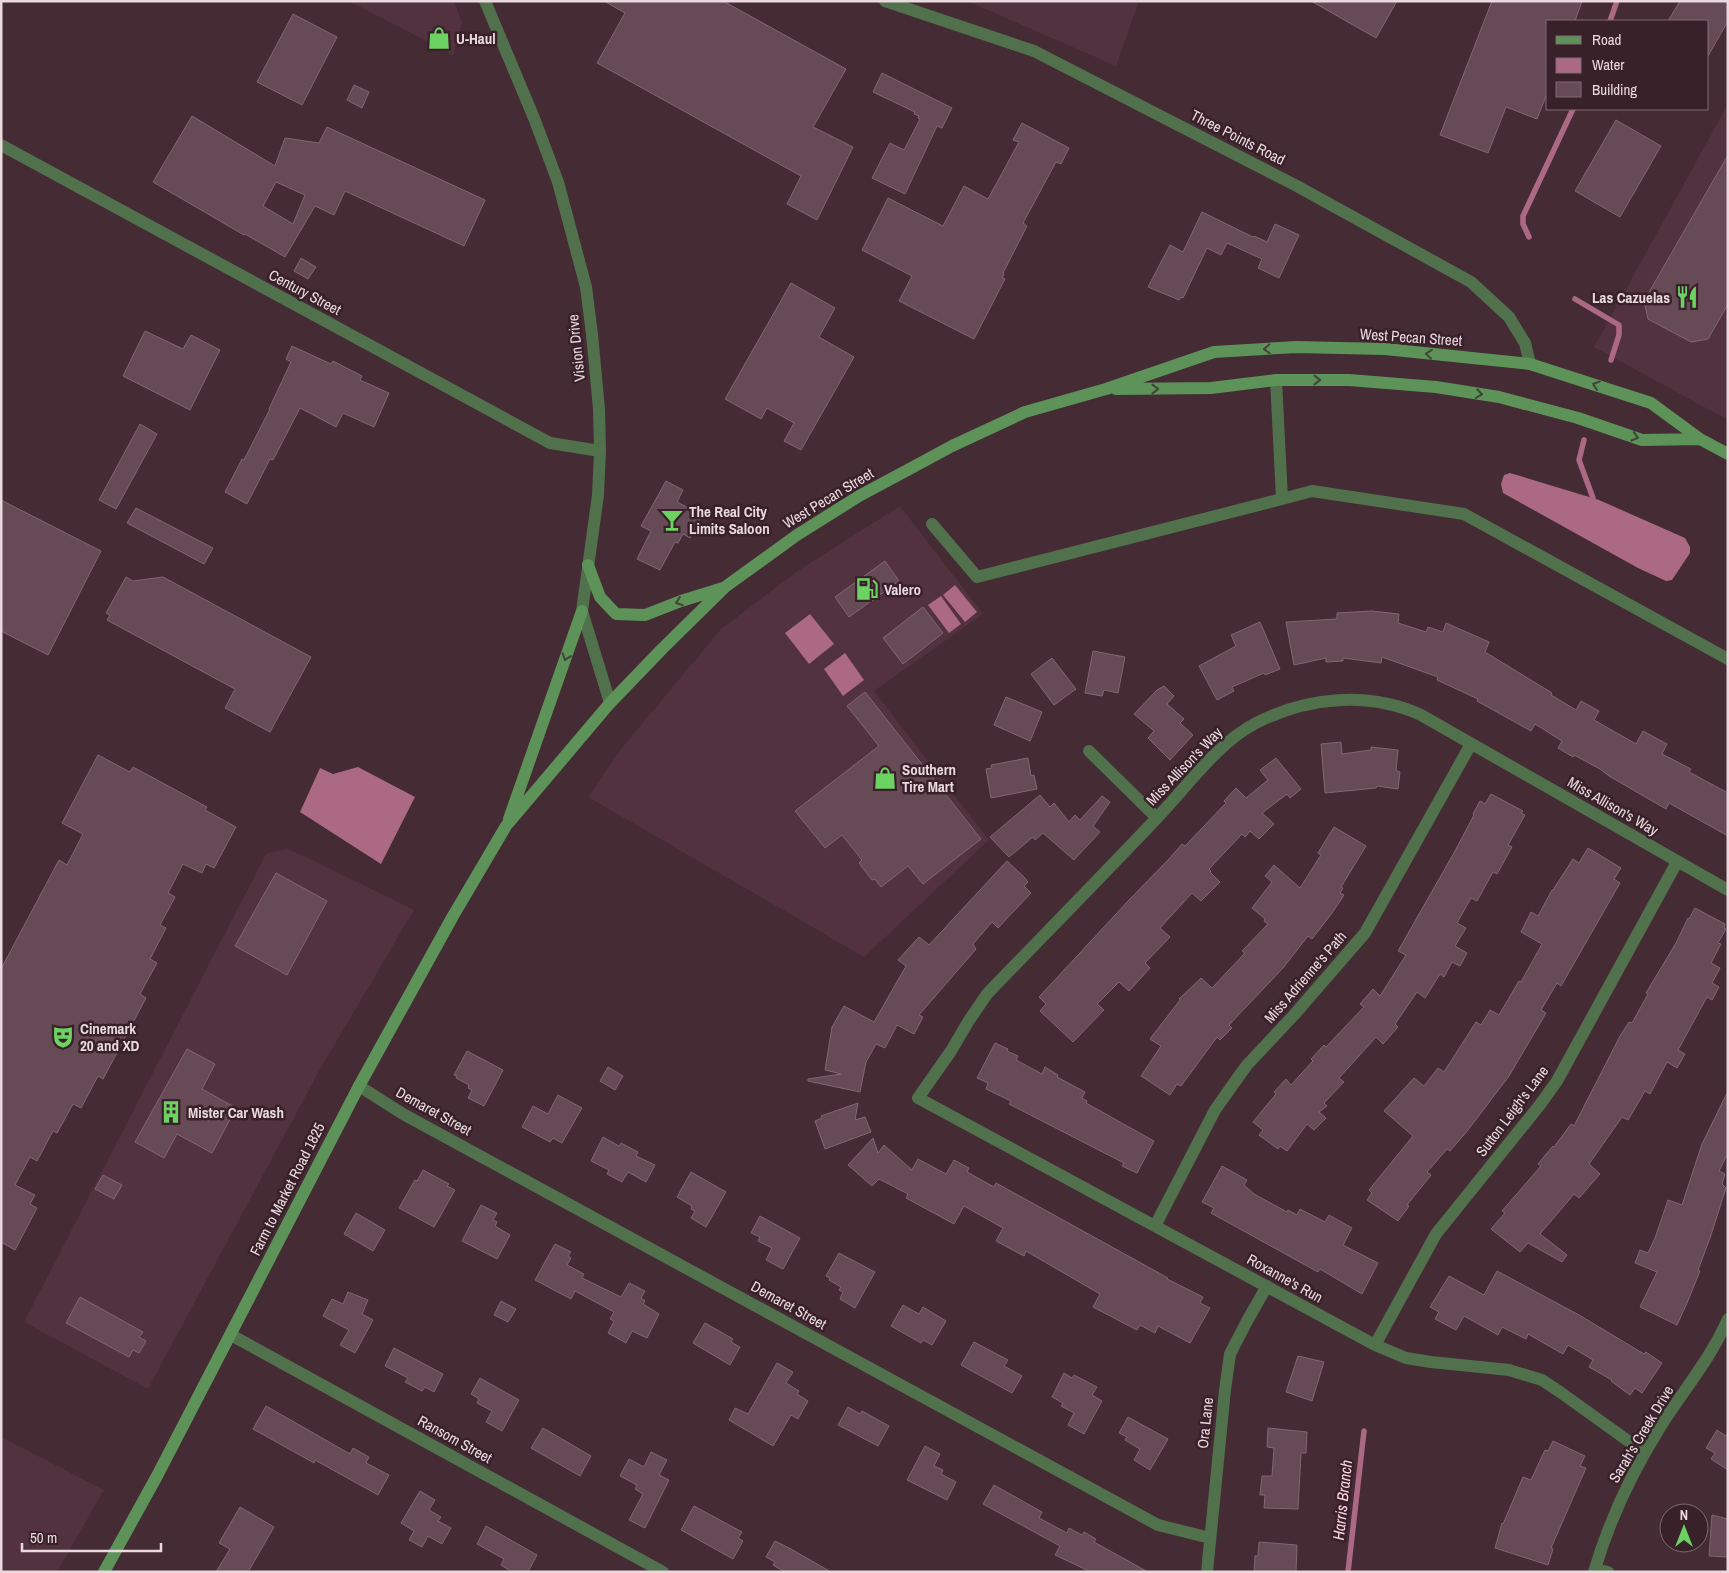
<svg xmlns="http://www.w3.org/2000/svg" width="1729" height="1573" viewBox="0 0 1729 1573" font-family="'Archivo Narrow',sans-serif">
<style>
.built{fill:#52323e}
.water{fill:#ac6983}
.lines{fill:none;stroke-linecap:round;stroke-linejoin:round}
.stream{stroke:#ac6983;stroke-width:5.5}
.building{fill:#664a55;stroke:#836671;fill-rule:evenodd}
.minor{stroke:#50714c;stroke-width:12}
.tertiary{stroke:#50714c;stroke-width:12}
.secondary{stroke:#5d9258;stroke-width:12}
.oneway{stroke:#444338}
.labels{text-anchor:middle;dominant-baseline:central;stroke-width:5;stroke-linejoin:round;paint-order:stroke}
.poi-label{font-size:15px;font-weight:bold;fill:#ead9de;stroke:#39212a;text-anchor:start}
.street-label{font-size:15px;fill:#ead9de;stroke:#39212a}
.water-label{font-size:16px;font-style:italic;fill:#fbd3e1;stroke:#39212a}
</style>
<rect width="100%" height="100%" fill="#442b34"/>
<path class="built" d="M349 1H454L462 22 453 55Z
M967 1H1139L1116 66Z
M1728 104V420L1594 347Z
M900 506 983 614 874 691 989 840 864 957 588 797 621 749 721 629 799 570Z
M286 849 302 855 414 910 319 1071 148 1389 24 1322 266 854Z
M1 1437 104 1490 57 1572H1Z"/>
<path class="water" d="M1510 473 1599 500 1685 538 1690 547V553L1672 580 1666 581 1638 568 1503 493 1501 484 1504 475Z
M955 585 977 612 965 622 943 595Z
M941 596 961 624 949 633 928 605Z
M810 614 834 644 809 664 785 633Z
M845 653 864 680 843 696 824 669Z
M358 767 415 797 381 864 300 812 320 768 333 774Z"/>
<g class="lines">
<path class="stream" d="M1610 21 1617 1
M1529 237 1523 224V216L1573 109
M1575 299 1619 325V335L1611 360
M1584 440 1579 460 1593 498
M1348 1572 1364 1431"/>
</g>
<path class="building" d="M604 1H723L846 69 813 127 853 147 817 220 787 204 801 176 597 63 625 13Z
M1311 1H1397L1376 38Z
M1492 1H1582L1575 21H1548V91L1537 119 1506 107 1488 153 1440 135Z
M1680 1H1728V21L1708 56V21H1668Z
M293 14 337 37 302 105 257 82Z
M882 73 952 108 942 128 937 126 905 194 872 178 890 143 904 150 920 119 918 118 919 116 914 114 915 112 873 92Z
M354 85 369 92 362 108 347 100Z
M192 116 275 166 285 138 319 143 327 127 485 200 464 246 345 191 334 215 315 206 285 257 245 234 244 235 153 182ZM276 182 305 195 293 224 263 206Z
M1616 120 1661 146 1620 217 1575 191Z
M1022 123 1069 148 1061 164 1056 162 1023 223 1027 226 1003 273 1004 274 1002 278 1005 279 974 339 899 301 912 276 862 250 888 198 943 226 964 186 988 199 1019 142 1013 140Z
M1728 155V304L1708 339 1691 342 1648 319 1644 301Z
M1202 212 1253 237 1254 236 1267 242 1275 224 1299 235 1279 278 1258 268 1262 259 1227 243 1221 255 1207 248 1183 298 1181 297 1179 300 1148 287 1170 245 1183 252Z
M301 258 316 267 308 279 294 271Z
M791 283 835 308 819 337 854 357 801 450 784 441 794 423 767 408 761 419 725 399Z
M145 331 183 349 191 335 220 350 190 410 123 376Z
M292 346 331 364 333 361 362 376 360 380 389 393 374 427 343 413 336 427 300 408 273 460 270 459 247 504 225 492 242 459 244 460 270 409H269L291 362 286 359Z
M140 424 157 434 116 509 99 500Z
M666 481 683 490 677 502 702 515 690 538 683 534 678 543 675 542 660 570 637 559 651 531 641 526Z
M1 500 101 551 48 655 1 631Z
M136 508 213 548 204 564 127 523Z
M885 561 899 581 849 617 835 597Z
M126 577 133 581 163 577 311 657 270 732 225 708 235 689 107 620 110 615 106 613Z
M923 607 943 633 903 664 883 638Z
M1372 611 1399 614 1398 623 1426 632 1428 627 1443 632 1446 623 1489 642 1485 652 1552 693 1551 695 1576 710 1581 701 1599 711 1594 720 1636 744 1643 731 1667 744 1662 754 1691 769 1689 772 1728 793V836L1669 803 1666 809 1609 776 1600 769 1574 755 1573 757 1558 748 1562 741 1535 724 1531 731 1477 701 1478 699 1437 680 1438 677 1382 657 1381 663 1343 658V661L1326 662V658L1294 665 1286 622 1337 619V613Z
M1260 622 1280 669 1265 675 1264 673 1232 687 1234 691 1217 700 1199 666 1236 646 1231 635Z
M1093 651 1125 657 1118 693 1104 690 1102 696 1085 693Z
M1052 658 1076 689 1054 705 1031 674Z
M1164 686 1174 696 1167 704 1184 719 1180 723 1193 735 1170 760 1148 738 1154 731 1134 714 1157 690Z
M865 692 981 839 923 884 908 866 881 887 875 879 872 880 859 863 862 860 842 835 825 848 795 811 879 746 847 706Z
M1006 697 1042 712 1030 741 994 725Z
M1341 742 1342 754 1371 750V747L1398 750 1396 771 1400 772 1398 789 1377 786 1376 788 1325 793 1321 744Z
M98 755 130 772 133 767 207 807 205 810 236 827 214 868 206 864 202 873 183 864 168 893 175 897 160 925 166 928 150 959 157 963 140 994 146 998 103 1079 98 1076 81 1108 73 1104 57 1133 53 1131 37 1161 30 1157 15 1185 35 1195 30 1204 37 1208 15 1250 1 1242V969L59 860 67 865 83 834 62 823Z
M1028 758 1031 776 1034 775 1037 789 991 798 986 769 992 768 991 765Z
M1276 758 1301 789 1290 798 1287 794 1262 813 1274 824 1259 839 1250 831 1245 837 1242 834 1209 869 1211 871 1210 872 1220 882 1201 901 1192 893 1160 928 1170 937 1145 963 1150 968 1129 991 1119 982 1097 1004 1104 1010 1073 1042 1040 1011 1046 1004 1039 997 1129 900 1169 859 1182 844 1185 846 1226 803 1224 801 1236 788 1246 798 1268 780 1260 770Z
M1491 794 1523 811 1521 813 1525 815 1508 845 1512 847 1497 874 1493 872 1477 901 1471 898 1457 923 1466 928 1455 946 1467 953 1460 966 1452 962 1444 977 1440 974 1425 998 1417 992 1395 1024 1398 1027 1383 1044 1376 1037 1339 1078 1344 1082 1324 1103 1327 1106 1319 1112 1326 1118 1314 1130 1307 1124 1287 1151 1280 1146 1278 1149 1259 1135 1263 1130 1253 1122 1276 1094 1274 1092 1286 1079 1291 1085 1313 1061 1311 1059 1324 1045 1326 1047 1364 1007 1360 1004 1373 989 1380 996 1406 955 1398 951 1455 851 1474 815 1473 814 1480 801 1485 804Z
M1040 795 1050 807 1054 803 1069 822 1075 815 1080 820 1102 796 1110 802 1093 826 1100 832 1074 860 1043 833 1035 840 1033 837 1009 857 990 837Z
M1334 827 1366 846 1341 887 1343 888 1340 893 1344 895 1332 913 1312 939 1308 936 1283 968 1229 1025 1232 1028 1220 1040 1217 1037 1181 1086 1177 1084 1170 1095 1141 1076 1161 1046 1150 1039 1180 1000 1179 999 1201 978 1212 988 1245 953 1242 951 1268 924 1264 921 1265 919 1252 908 1272 882 1265 876 1274 865 1300 888 1321 855 1318 853Z
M1588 848 1621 868 1614 879 1620 883 1561 986 1557 983 1541 1010 1546 1013 1509 1076 1468 1130 1450 1151 1447 1149 1427 1172 1431 1175 1407 1205 1409 1206 1398 1221 1367 1200 1372 1193 1369 1190 1413 1136 1384 1111 1414 1078 1424 1086 1438 1068 1444 1072 1476 1022 1481 1025 1490 1010 1499 1015 1519 981 1521 982 1542 944 1521 932 1531 912 1538 916 1552 890H1553L1573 859 1579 863Z
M1007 861 1024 877 1028 882 1024 886 1031 893 998 928 992 922 973 944 976 949 919 1015 923 1017 914 1034 897 1025 885 1048 876 1044 866 1062 860 1092 808 1081V1079L841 1074 825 1070 832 1027 844 1006 874 1022 906 966 898 960 919 937 929 945Z
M276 873 327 901 287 975 235 946Z
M1695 908 1725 924 1724 928 1726 929 1718 943 1721 944 1711 963 1720 968 1712 983 1719 987 1712 1000 1707 997 1678 1050 1685 1054 1677 1068 1667 1062 1650 1094 1645 1091 1628 1120 1622 1117 1589 1164 1600 1174 1579 1198 1574 1194 1540 1234 1567 1255 1562 1262 1528 1243 1520 1252 1491 1229 1505 1213 1502 1211 1541 1166 1538 1164 1553 1146 1554 1147 1571 1124 1574 1126 1620 1036 1629 1022 1632 1023 1648 994 1646 993 1676 943 1688 918 1689 919Z
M995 1043 1008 1049 1007 1051 1018 1056 1016 1060 1042 1074 1045 1067 1058 1075 1057 1077 1085 1092 1082 1098 1087 1101 1086 1103 1154 1141 1137 1173 1122 1166 1124 1163 1009 1104 1011 1101 986 1089 988 1083 977 1078Z
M187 1049 215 1064 202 1089 236 1108 212 1153 177 1134 164 1158 135 1142Z
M467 1051 503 1070 484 1106 468 1098 472 1090 468 1088 469 1085 456 1078 457 1076 454 1075Z
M608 1067 623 1076 615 1090 600 1081Z
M1728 1091V1153L1719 1171 1725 1174 1722 1184 1726 1188 1710 1238 1698 1270 1700 1271 1687 1303 1677 1325 1640 1307 1657 1272 1635 1263 1640 1250 1648 1253 1655 1238 1668 1200 1682 1205 1702 1144Z
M558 1095 582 1108 562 1143 553 1138 550 1142 522 1127 533 1106 548 1114Z
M858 1103 855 1120 865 1117 871 1132 825 1149 815 1121 822 1118 821 1116Z
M603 1137 619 1146 621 1143 638 1152 636 1156 655 1165 646 1182 628 1172 622 1182 607 1174 609 1170 591 1161Z
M873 1138 878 1153 884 1145 912 1170 918 1159 946 1174 954 1160 969 1168 967 1172 994 1187 996 1183 1168 1278 1167 1279 1203 1297 1200 1303 1210 1308 1190 1343 1158 1326 1155 1333 1140 1325 1137 1330 1093 1307 1100 1294 1026 1251 1024 1256 996 1241 1003 1228 964 1206 954 1224 906 1198 908 1194 879 1179 872 1186 848 1165Z
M1222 1166 1247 1180 1244 1185 1254 1194 1287 1212 1288 1210 1297 1215 1300 1209 1325 1222 1329 1215 1352 1228 1343 1245 1378 1263 1362 1294 1320 1269 1318 1272 1211 1213 1214 1208 1202 1202Z
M423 1170 449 1184 447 1186 455 1190 434 1227 399 1208 415 1180 417 1181Z
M691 1172 726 1192 706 1227 691 1218 695 1211 691 1209 692 1206 677 1197Z
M103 1175 122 1185 114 1199 95 1189Z
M481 1205 497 1213 493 1220 497 1222 495 1226 510 1235 497 1259 462 1241Z
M356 1213 385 1230 373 1251 344 1234Z
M760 1216 800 1238 783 1269 766 1260 772 1248 758 1241 760 1237 751 1233Z
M555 1244 571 1252 568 1256 571 1258 567 1265 584 1274 582 1278 621 1297 629 1283 645 1291 641 1298 645 1301 643 1304 659 1314 647 1338 632 1331 626 1343 608 1333 614 1321 610 1319 614 1312 575 1291 571 1299 535 1280Z
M839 1253 875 1272 855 1308 840 1299 843 1292 839 1290 841 1287 829 1280 830 1278 826 1276Z
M1497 1271 1579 1315 1644 1354 1646 1352 1662 1363 1642 1393 1635 1388 1630 1395 1611 1381 1612 1380 1589 1367 1593 1360 1568 1345 1563 1354 1528 1334 1526 1339 1502 1327 1498 1335 1464 1316 1456 1330 1435 1319 1439 1312 1430 1307 1449 1276 1484 1295Z
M348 1292 368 1300 362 1314 373 1320 355 1353 340 1345 349 1330 323 1316 332 1299 343 1304Z
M80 1297 143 1332 139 1337 146 1341 139 1353 133 1350 129 1357 66 1323Z
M501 1301 516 1309 508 1322 494 1315Z
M903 1305 919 1314 923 1307 946 1321 932 1345 923 1340 921 1343 891 1326Z
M705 1323 733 1339 731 1342 740 1347 730 1365 693 1343Z
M974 1342 1008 1360 1004 1366 1022 1376 1012 1393 961 1365Z
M394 1348 443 1374 434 1392 425 1387 422 1391 405 1382 408 1378 385 1366Z
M1298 1356 1324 1362 1312 1401 1286 1392Z
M777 1363 793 1372 786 1383 799 1391 797 1394 808 1401 798 1419 791 1415 773 1446 729 1420 735 1408 748 1414Z
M1064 1373 1072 1378 1074 1375 1097 1387 1092 1395 1102 1401 1084 1434 1068 1425 1074 1413 1061 1406 1063 1403 1052 1397Z
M480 1378 519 1400 502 1431 486 1422 492 1411 477 1403 479 1399 471 1394Z
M266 1406 350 1454 353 1448 369 1457 366 1463 389 1475 378 1495 315 1460 314 1463 253 1429Z
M848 1407 860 1414 862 1411 889 1426 878 1446 838 1425Z
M1128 1417 1168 1439 1150 1470 1134 1460 1140 1449 1125 1440 1127 1437 1119 1433Z
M543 1428 591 1456 580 1476 531 1448Z
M1268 1428 1307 1432 1306 1453H1301L1298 1509 1264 1508 1265 1495H1260L1262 1476H1272L1274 1448 1267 1447Z
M1717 1430 1726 1436 1728 1432V1470L1711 1459 1715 1453 1706 1448Z
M1553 1441 1585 1456 1580 1466 1586 1468 1551 1548 1553 1549 1548 1565 1495 1548 1502 1523 1503 1524 1523 1477 1531 1480 1545 1450 1548 1451Z
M925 1446 940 1454 934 1466 943 1470 941 1474 956 1482 947 1500 907 1480Z
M651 1452 667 1460 659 1475 669 1480 645 1528 629 1520 643 1494 635 1489 637 1485 620 1476 629 1459 644 1467Z
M994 1485 1042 1512 1039 1518 1067 1533 1069 1528 1082 1535 1084 1532 1096 1539 1094 1542 1148 1572H1091L1055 1555 1060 1546 983 1504Z
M420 1491 435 1500 429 1510 441 1517 438 1521 451 1528 442 1544 428 1536 422 1547 409 1540 414 1531 401 1523Z
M694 1506 742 1532 738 1538 743 1541 733 1559 681 1530Z
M240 1507 274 1527 248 1572H216L230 1549 219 1543Z
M1712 1515 1728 1519V1557L1709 1556Z
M486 1526 537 1555 528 1572H512L501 1565 504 1559 477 1544Z
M775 1541 791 1549 831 1572H785L773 1565 775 1562 766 1557Z
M1259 1542 1297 1545 1296 1572H1254L1255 1556H1258Z"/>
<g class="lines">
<path class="minor" d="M885 1 1034 51 1295 185 1471 282 1509 317 1525 343 1530 364
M1 145 550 443 600 451
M1282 499 1312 491 1464 514 1728 659
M932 524 977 577 1282 499 1276 380
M1089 751 1157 818
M359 1086 403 1114 1158 1525 1210 1538
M1155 1226 1215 1110 1234 1083 1247 1065 1294 1015 1365 933 1471 744
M231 1335 663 1572
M1375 1345 1436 1234 1539 1106 1557 1081 1677 862
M1645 1453 1560 1392 1542 1380 1509 1370 1431 1362 1406 1358 1375 1345 918 1098 951 1051 968 1022 987 994C1043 936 1100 878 1156 819 1186 788 1217 743 1256 723 1307 697 1368 691 1421 715L1728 890
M1595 1569 1608 1572
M1207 1572 1225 1390 1230 1354 1247 1321 1267 1286
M1594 1572C1609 1521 1631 1474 1659 1429 1682 1392 1710 1360 1728 1319"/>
<path class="tertiary" d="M485 1 534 118 558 182 586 287 592 334 599 409 600 451 598 495 582 611 610 703"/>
<path class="secondary" d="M1116 389 1211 388 1276 380H1349L1436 387 1499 397 1578 418 1642 440 1700 439
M588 565 600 597 616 614 645 615 681 601 723 588
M509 819 582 611
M104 1572 157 1476 359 1086 453 916 506 826 610 703 662 649 725 587 797 535 859 496 902 473 952 446 1025 412 1106 389 1214 352 1296 347 1385 349 1530 364 1651 403 1700 439 1728 454"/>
</g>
<defs><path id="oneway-chevron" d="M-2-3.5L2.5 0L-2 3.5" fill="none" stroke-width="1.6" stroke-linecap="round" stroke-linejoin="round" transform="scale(1.25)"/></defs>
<g class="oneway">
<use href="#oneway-chevron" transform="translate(1267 349) rotate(177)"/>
<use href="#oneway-chevron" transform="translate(1429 354) rotate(-174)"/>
<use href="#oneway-chevron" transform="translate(1317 380)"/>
<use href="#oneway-chevron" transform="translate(1596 385) rotate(-162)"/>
<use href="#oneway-chevron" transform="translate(1155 389)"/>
<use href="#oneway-chevron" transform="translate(1479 394) rotate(9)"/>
<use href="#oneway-chevron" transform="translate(1635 437) rotate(17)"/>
<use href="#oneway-chevron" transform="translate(679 602) rotate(160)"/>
<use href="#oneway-chevron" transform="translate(566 657) rotate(109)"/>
</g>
<defs>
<symbol id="shop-bare" viewBox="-9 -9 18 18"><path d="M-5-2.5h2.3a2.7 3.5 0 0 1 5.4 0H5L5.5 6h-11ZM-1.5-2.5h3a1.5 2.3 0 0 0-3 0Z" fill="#6cd362" stroke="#39212a" stroke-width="2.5" paint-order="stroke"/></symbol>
<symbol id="restaurant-bare" viewBox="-9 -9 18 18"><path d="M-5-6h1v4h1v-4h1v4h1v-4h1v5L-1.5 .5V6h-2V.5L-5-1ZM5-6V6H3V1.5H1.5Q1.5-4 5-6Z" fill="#6cd362" stroke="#39212a" stroke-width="2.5" paint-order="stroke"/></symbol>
<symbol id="bar-bare" viewBox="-9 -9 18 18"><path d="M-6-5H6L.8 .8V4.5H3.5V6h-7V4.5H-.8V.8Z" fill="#6cd362" stroke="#39212a" stroke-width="2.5" paint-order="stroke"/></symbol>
<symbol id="fuel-bare" viewBox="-9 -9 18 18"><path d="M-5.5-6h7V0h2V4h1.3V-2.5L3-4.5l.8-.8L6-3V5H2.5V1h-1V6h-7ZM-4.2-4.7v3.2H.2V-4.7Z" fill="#6cd362" stroke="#39212a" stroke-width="2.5" paint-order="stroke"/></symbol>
<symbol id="theatre-bare" viewBox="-9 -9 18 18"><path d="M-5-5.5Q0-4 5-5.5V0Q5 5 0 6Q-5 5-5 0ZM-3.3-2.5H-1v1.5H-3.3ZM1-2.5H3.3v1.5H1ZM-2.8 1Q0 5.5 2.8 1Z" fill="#6cd362" stroke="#39212a" stroke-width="2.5" paint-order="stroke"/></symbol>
<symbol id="building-bare" viewBox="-9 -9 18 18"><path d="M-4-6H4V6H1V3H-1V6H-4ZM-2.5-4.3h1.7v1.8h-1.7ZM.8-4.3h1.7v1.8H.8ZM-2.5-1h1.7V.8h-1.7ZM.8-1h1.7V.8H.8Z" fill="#6cd362" stroke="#39212a" stroke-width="2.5" paint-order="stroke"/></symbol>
</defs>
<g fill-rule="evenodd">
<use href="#shop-bare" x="423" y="22" width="32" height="32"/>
<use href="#restaurant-bare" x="1671" y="281" width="32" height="32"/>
<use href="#bar-bare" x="656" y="504" width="32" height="32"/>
<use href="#fuel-bare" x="851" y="573" width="32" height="32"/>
<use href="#shop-bare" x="869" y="762" width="32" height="32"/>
<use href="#theatre-bare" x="47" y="1021" width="32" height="32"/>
<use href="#building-bare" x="155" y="1096" width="32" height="32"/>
</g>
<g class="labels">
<g class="poi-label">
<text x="456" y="38">U-Haul</text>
<text x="1670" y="297" text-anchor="end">Las Cazuelas</text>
<text x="689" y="511">The Real City<tspan x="689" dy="17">Limits Saloon</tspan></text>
<text x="884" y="589">Valero</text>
<text x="902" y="769">Southern<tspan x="902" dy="17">Tire Mart</tspan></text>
<text x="80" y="1028">Cinemark<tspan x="80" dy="17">20 and XD</tspan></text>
<text x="188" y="1112">Mister Car Wash</text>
</g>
<g class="street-label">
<text transform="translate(1238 137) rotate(27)">Three Points Road</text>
<text transform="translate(305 292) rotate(28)">Century Street</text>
<text transform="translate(1411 337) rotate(4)">West Pecan Street</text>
<text transform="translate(576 348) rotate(-96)">Vision Drive</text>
<text transform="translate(828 498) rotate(-31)">West Pecan Street</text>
<text transform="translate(1184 766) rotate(-46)">Miss Allison's Way</text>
<text transform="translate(1613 806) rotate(30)">Miss Allison's Way</text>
<text transform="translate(1305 977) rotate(-49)">Miss Adrienne's Path</text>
<text transform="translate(434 1111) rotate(29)">Demaret Street</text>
<text transform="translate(1512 1111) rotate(-53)">Sutton Leigh's Lane</text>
<text transform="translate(287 1189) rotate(-63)">Farm to Market Road 1825</text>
<text transform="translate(1285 1278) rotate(29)">Roxanne's Run</text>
<text transform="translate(789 1305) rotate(29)">Demaret Street</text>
<text transform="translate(1205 1423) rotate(-84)">Ora Lane</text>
<text transform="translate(1641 1434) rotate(-59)">Sarah's Creek Drive</text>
<text transform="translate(455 1439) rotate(29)">Ransom Street</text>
</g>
<g class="water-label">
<text transform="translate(1342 1500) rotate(-84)">Harris Branch</text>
</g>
</g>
<rect width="1729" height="1573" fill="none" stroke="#ead9de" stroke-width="5"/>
<rect x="1546" y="20" width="162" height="90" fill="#39212a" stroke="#806b72"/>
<rect x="1556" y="36" width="25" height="8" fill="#5d9258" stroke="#806b72"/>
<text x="1592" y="45" font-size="15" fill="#ead9de">Road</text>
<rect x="1556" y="58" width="25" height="15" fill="#ac6983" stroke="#806b72"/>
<text x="1592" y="70" font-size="15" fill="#ead9de">Water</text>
<rect x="1556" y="82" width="25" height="15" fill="#664a55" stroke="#806b72"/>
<text x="1592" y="95" font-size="15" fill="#ead9de">Building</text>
<g transform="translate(1684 1528)"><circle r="24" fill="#39212a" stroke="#806b72"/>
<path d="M0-4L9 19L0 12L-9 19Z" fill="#6cd362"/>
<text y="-8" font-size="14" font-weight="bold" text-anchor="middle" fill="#ead9de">N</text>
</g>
<path d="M22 1543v8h139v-8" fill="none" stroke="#ead9de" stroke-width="2.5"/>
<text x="30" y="1543" font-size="15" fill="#ead9de" stroke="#39212a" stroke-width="4" paint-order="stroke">50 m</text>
</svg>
